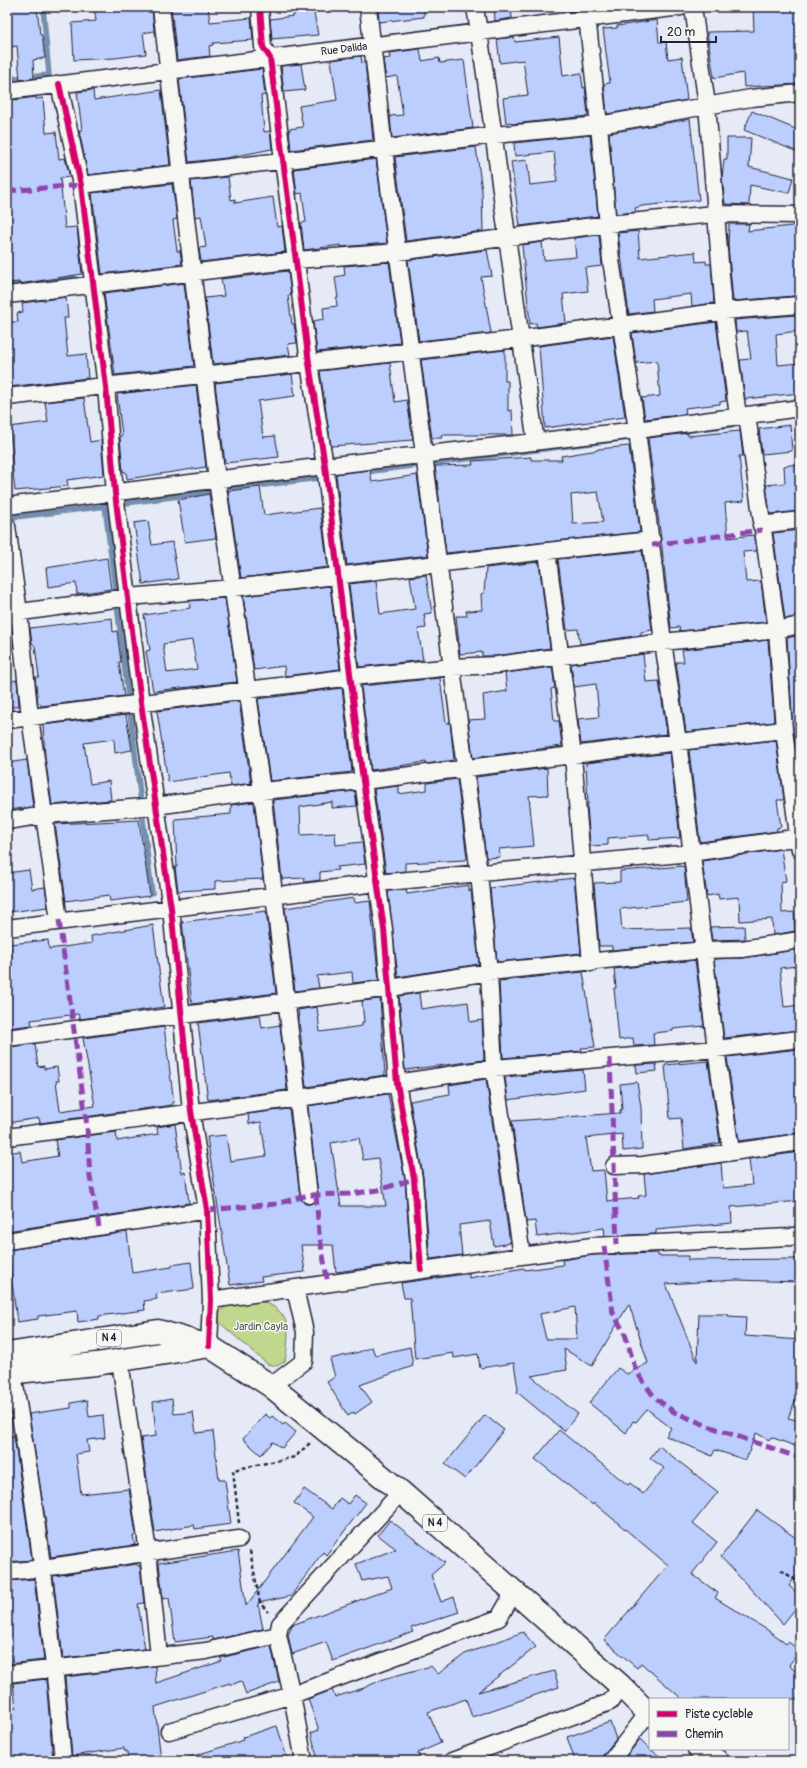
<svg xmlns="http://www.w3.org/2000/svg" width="807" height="1768" viewBox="0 0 807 1768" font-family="Pangolin,sans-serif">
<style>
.green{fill:#c0d78d;stroke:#717c64}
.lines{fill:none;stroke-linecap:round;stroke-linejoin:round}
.stream{stroke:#748eac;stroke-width:5.5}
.building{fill:#bccefe;stroke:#22223b;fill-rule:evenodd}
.minor-casing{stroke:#22223b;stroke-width:19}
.primary-casing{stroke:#22223b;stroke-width:25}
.path{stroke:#22223b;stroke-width:2.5;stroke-dasharray:4 3;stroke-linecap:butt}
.minor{stroke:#f6f6f2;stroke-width:16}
.primary{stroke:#f6f6f2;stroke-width:22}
.quiet{stroke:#8e44ad;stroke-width:5;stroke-dasharray:10 5;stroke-linecap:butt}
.cycleway-casing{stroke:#f6f6f2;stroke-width:8}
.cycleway{stroke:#d6006c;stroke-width:6}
.labels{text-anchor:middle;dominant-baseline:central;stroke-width:3;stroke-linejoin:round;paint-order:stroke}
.shield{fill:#f6f6f2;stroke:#626272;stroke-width:1}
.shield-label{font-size:10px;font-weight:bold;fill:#22223b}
.street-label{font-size:11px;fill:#22223b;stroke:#f6f6f2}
.park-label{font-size:11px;fill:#515854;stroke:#f6f6f2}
</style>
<rect width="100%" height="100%" fill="#e5eaf6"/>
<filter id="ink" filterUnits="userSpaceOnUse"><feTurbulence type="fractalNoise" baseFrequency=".025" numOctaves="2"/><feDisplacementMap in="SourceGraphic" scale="8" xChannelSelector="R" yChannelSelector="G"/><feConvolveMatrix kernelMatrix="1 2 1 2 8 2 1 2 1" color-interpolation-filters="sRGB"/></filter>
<g filter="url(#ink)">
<path class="green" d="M261 1301C292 1311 290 1332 285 1361L277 1366 267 1364 220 1323C212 1301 247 1302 261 1301Z"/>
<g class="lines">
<path class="stream" d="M43 7 49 75 46 77
M7 79 49 75
M7 286 74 277
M365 472 732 425
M118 504 319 478
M105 506 152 893
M7 518 108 506"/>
</g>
<path class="building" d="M7 7H37L40 35H42L45 58 33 60 34 78 20 80 17 46 11 47 10 41 7 42Z
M94 7H152L154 31 143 33 146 54 115 58 74 60 72 23 96 21Z
M171 7H208L210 22 251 18 253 40 213 43V45L209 46 210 56 177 60Z
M293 7H313L318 35 272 39 270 19 294 16Z
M378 7H424V17L379 22Z
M494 7H511L512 18 495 21Z
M753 7H799L800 84 744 87 743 73 714 78 707 32 754 31Z
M657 20 659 42H666L668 59 682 57 687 100 607 114 604 84 610 83 603 29 617 28V26Z
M514 37 515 42 559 37 563 76 581 73 583 88 585 87 588 116 512 124 511 122 506 123 503 98 528 95 523 60 500 63 497 39Z
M420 49 422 61 439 58 440 63 464 60 473 128 392 138 390 116 403 115 397 76 386 78 383 59 390 58 389 53Z
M361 56 362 63 365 62 373 140 291 150 289 129 303 127 299 106 337 100 331 60Z
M301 64 305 90 284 92 281 66Z
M262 69 265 95 261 96 264 132 270 131 272 149 226 158 189 162 179 79Z
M93 90 94 100 161 90 170 165 88 175 79 130H82L77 92Z
M36 97V99L43 98 46 133 56 132 59 159 65 158 70 177 60 178 65 228 77 227 82 274 19 284V282L7 283V101Z
M752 111 800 131V153L744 130Z
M690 119 699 200 642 206 635 208 636 212 616 214 609 133Z
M590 135 598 216 520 226 511 162 527 160 530 185 557 182 554 152 515 156 514 143Z
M727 138H751L749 167 793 178 789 193 750 185 749 205 725 204 722 177 724 159H727Z
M476 147 482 191 483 231 406 241 395 157Z
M376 159 387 243 341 247V245L304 250 301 223 306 222 302 193 297 194 294 169Z
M228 177 231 200 235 199V203L273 197 277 227 282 226 285 252 201 262 199 248 206 247 201 216 195 217 191 181Z
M172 184 177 219 173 220 177 251H180L182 264 102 274 92 193Z
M729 224H749L748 231 800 225V294H794V296L733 301 728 245Z
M638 231 640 258 695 252 696 262 706 261V264H711L714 303 692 306 691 294 652 299 653 311 629 314 618 233Z
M599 235 602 266 585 268 588 291 563 294 566 323 537 327 536 323 530 324 522 245 542 242 544 260 576 257 574 238Z
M487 250 492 276 481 277 491 333 419 341 408 260Z
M389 262 400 343 317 352 313 321 324 319 323 308 337 306 336 298H338L335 277 345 275 344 266Z
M288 271 291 295 288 296 292 324H294L297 343 288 344 290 355 213 364 205 298 224 296 221 279Z
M184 283 194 366 115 375 104 293Z
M66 297 68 318H64L68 356 86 354 88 378 7 387V322H18L17 313 23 312 22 303Z
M796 315 798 331 776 334 778 365 800 363V393L745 399 740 360 751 359 747 331 736 332 735 320Z
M716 322 726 401 720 402V404L685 408 686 414 645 419 642 398 660 396 657 361 636 363 632 333Z
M613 336 625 417 545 428 539 346Z
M505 350V381H508V411L512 410 513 435H441L442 438H432L421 360Z
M390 363 395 402 407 400 413 440 331 446 320 371Z
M292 374 295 396 258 401 263 437 275 436 279 457 225 463 215 383Z
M196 385 206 467 127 479 126 472H123L120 437 122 435 117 394Z
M84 398 90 442 101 440 104 475 67 480 68 486 15 491 11 454 13 453 9 427 48 422 45 402Z
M790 425 792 451 762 454 759 429Z
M740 431 743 456H739L744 501 725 503 728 538 754 535 756 551 743 552 746 582 761 581 766 622 680 631 679 627 671 628 661 539 648 438 688 433V436Z
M629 446 640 532 446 553 435 466 473 465 472 461 531 457V460H562L561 456 598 450V449ZM598 492 603 522 573 524 571 495Z
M797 464 800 511 770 514 766 485 785 483 784 466Z
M370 470 372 482 417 475 428 555 347 565 336 474Z
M260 487 264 515 320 508 328 567 241 578 228 491Z
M209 494 216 538 185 542 178 500Z
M148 521 152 545 172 542 178 579 143 584 134 523Z
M800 530V536H795L798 566H800V616L785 619 773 533Z
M642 551 652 630 641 632V635L580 644 578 629 567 630 558 559Z
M107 558 111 589 77 594 76 583 48 587 46 568Z
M539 562 550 648 496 656H482V652L460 654 456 616H467L466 611 482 610 481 594 484 593 486 568Z
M426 575 432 613 424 614 426 628 418 629 423 660 359 667 349 584 376 581 380 614 415 609 410 577Z
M330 586 340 669 285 676 284 666 254 670 243 596Z
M225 598 237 682 153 691 146 651 150 650 144 615 190 608 189 601ZM192 640 197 669 167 673 163 644Z
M112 618 113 632 117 631 121 662H119L124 696 41 706 40 703 38 704 35 677H39L35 646 32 643 30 628Z
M7 631H11L13 646 7 647Z
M800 635V778L793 729 787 638Z
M768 640 774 722 686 732 676 662H684L682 650Z
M643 654 646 682 659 681 667 734 581 744 578 719 599 717 596 684 574 687 571 664Z
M552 667 555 688 551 689 554 721H559L562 746 473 758 468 720 485 719 483 695 507 691 505 673Z
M440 678 446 723 450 722 454 760 426 764V762L371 770 361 686Z
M17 680 19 706 7 708V682Z
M342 688 352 772 270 781 258 699Z
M239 701 251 783 231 786 229 773 168 782 157 711Z
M126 715 132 750 115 753 114 739 84 743 90 784 109 781 111 800 52 805 45 757 43 725Z
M776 740 784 800H777L781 827 777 828V831L700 842 689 750Z
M670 753 680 838 649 840V835L608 838V845L590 846 587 805H588L586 763Z
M27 760 33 807 7 810V763Z
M547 768 548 795 529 796 534 846 499 849 500 857 486 858 476 777Z
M457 779 467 858 465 860 405 863V871L386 873 374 789 399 786V794L427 790V783Z
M355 791 357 806 332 808V802L300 807 301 835 335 833 336 845 362 842 365 864 337 867 338 870 320 872V880L305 882 304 878 282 879 273 800Z
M254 802 263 879 215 881V889L178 891 175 867H177L175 819 231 814V805Z
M139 820 150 896 110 901 109 895 66 901 55 824Z
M781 849 786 881 781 882 782 913 794 912 795 931 773 935 772 919 740 921 739 897 719 899 718 894 707 896 702 861Z
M684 866 687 902 620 909 622 930 691 928 693 942 612 950V946H599L594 883 620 882V871Z
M29 870 32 889 45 887 48 907 9 912 7 873Z
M574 878 581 953 497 962 490 888Z
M469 885V891L471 890 479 964 398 977 388 891 406 890 407 894Z
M354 898 355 903 370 901 379 980 353 983 352 972 317 976 319 988 295 991 285 908Z
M266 911 276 993 192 1004 182 922Z
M153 925 164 1007 80 1019 78 1014 31 1020 32 1025 7 1028V957H12L10 944 48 940 49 949 92 943 91 936Z
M744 926 745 939 712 940 710 927Z
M795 950 797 966 780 968 784 1007 800 1005V1030L724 1038 714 959 743 958Z
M695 960 704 1026 673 1029V1031L653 1033 654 1045 634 1046 633 1038 619 1040 614 988H616L614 969Z
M583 972 595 1047 581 1048 582 1051 503 1058 499 981Z
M419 993 421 1009 468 1002 470 1022 482 1020 484 1060 405 1070 399 996Z
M380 999 385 1075 306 1087 298 1010 317 1007 320 1032 362 1026V1022H364L362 1001Z
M260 1015 262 1028 280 1025 287 1090 208 1100 198 1023Z
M164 1027 174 1103H172V1105L40 1123 39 1118 7 1123V1047L35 1044 38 1067 44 1066V1069L57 1067 59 1081H56L60 1111 95 1106 83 1038Z
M800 1049V1133L739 1141 727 1057Z
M708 1061 720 1143 684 1149 681 1118 670 1119 665 1065Z
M656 1064 657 1071 637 1073 636 1065Z
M583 1070 585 1089 508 1100 505 1077Z
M486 1079 510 1243 494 1246 490 1221 459 1225 462 1255 430 1259 423 1177 410 1101 450 1094 449 1085Z
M637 1082 641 1107 642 1149 623 1151 622 1134 586 1138 591 1171 604 1170 607 1201 639 1198 638 1196 646 1195 644 1174 721 1163 723 1188 752 1185 749 1159 800 1152V1201L731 1207 732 1223 656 1230V1234L605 1236 604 1228 537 1237 535 1221 526 1222 512 1121 620 1113V1110L622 1109 620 1084Z
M388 1094 405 1180 411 1262 336 1272 333 1245H301L305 1272 261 1277 262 1281 230 1285 207 1137 226 1135 230 1161 266 1156 261 1122 249 1124 248 1114 289 1109 300 1196 305 1204H310L318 1199V1194L308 1106ZM359 1138 363 1160 378 1158 386 1206H341L331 1143Z
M175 1124 182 1173 185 1172 189 1203 7 1231V1153L20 1151 22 1162 58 1156 55 1140 116 1132 117 1141 158 1134 157 1127Z
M127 1232 132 1273 172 1267V1265L191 1262 194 1289 156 1294 157 1299 144 1301 145 1310 99 1316V1319L78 1322 77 1311 38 1316V1319L17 1322 8 1250Z
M658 1253V1256H688V1260L799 1259V1281L798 1282 736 1280 666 1284 697 1362 699 1314H728V1316L746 1317 745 1336 800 1340V1389L788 1418 800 1421V1448L771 1437 769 1440 756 1433 746 1460 715 1450 712 1456 666 1436 671 1428 647 1409 636 1422 633 1421 626 1433 589 1403 618 1368 627 1374 648 1363 629 1304 592 1366 564 1349 567 1370 531 1376 578 1414 564 1431 517 1392 518 1389 514 1363 480 1368 478 1354 454 1358 453 1353 415 1359 410 1298H404L401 1283 465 1274H469V1278L524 1268 525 1270 563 1265 562 1260 593 1255ZM575 1307 577 1339H546L540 1314Z
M372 1347 375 1355 410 1347 413 1366 360 1385 372 1402 355 1414 354 1412 348 1416 327 1382 335 1377 330 1359 359 1352Z
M172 1399 174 1414 193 1412 196 1433 213 1431 219 1480H225L231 1524 195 1529 194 1525 155 1532 141 1438 156 1436 153 1402Z
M87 1400 89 1417 103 1415 105 1438 87 1440 89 1452 76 1454 81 1494 129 1489 136 1535 133 1536 135 1545 51 1557 29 1414 71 1408V1403Z
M265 1414 270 1418 272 1416 283 1425 285 1423 296 1432 282 1448 273 1442 261 1455 243 1439Z
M485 1415 504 1430 465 1479 445 1464Z
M559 1430 628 1485 630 1483 643 1494 664 1468 650 1458 659 1446 718 1492 693 1523 717 1542 692 1574 718 1593 715 1598 769 1631 786 1644 788 1642 800 1650 789 1665 800 1676V1699H682L641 1663 637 1668 604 1640 668 1565 594 1503 593 1505 535 1459Z
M14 1436 32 1560 7 1562V1437Z
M304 1489 332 1509 340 1498 348 1504 355 1495 366 1503 326 1555 323 1552 291 1596 258 1603 263 1629 213 1640V1637L175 1642 169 1598 163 1599 159 1563 238 1551 246 1606 313 1517 294 1503Z
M757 1510 800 1541V1570L789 1586 800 1595V1603L783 1624 721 1557Z
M390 1520 445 1563 431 1575 441 1602 454 1597 459 1612 411 1628 413 1632 333 1661 326 1642 292 1654 288 1635 292 1625 392 1588 388 1576 362 1581 356 1564 396 1549 378 1535Z
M137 1564 138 1566H140L144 1603 138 1604 145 1649 63 1658 53 1576Z
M34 1579 44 1660 7 1664V1581Z
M523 1632 536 1647 478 1692 554 1671 559 1687 472 1717 466 1699 428 1712 441 1743 418 1753 420 1758 410 1761H337L335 1755 318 1761 311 1733 319 1730 308 1699 332 1690 335 1697 364 1688 383 1679 431 1666 438 1674 465 1654Z
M271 1646 279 1682 246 1694 241 1681 231 1685 230 1683 155 1707 161 1761H128L127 1751H124V1748L72 1756 65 1677 155 1666 156 1683 222 1661 220 1658Z
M46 1679 53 1761H7V1709L16 1708 13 1683Z
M610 1722 616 1739 603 1755 602 1761H575L567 1737Z
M277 1726 288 1761H187V1758L244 1740 243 1737Z
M640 1739 650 1749 666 1761H623Z"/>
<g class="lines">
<defs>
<path id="minor" d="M161 7 217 480 262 791 309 1195
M260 7 263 47 270 58 309 363 325 466 363 781 384 929 397 1083 414 1179 421 1269
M368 7 384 149 479 874 489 972 494 1068 522 1256
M475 7C498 152 513 297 536 442
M586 7 599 125 611 260 637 430 663 642 678 742 716 1049 731 1151
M693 7 707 105 724 311 738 416
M59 84 81 185 106 387 115 493 141 703 171 908 191 1111 207 1210 211 1300 209 1346
M7 91 681 7
M81 185 495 135 599 125 751 98 800 93
M7 295 296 260 398 252 608 224 715 214 800 215
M7 397 519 339 724 311 800 305
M747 415 777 630 784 730 800 850
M7 506 325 466 637 430 800 408
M761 525 800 520
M7 526 19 613 30 717 59 920
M547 551 573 756 591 963
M7 614 129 597 233 588 547 551 652 540
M7 720 352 677 453 667 497 665 663 642 777 630 800 625
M7 821 45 815 156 806 262 791 363 781 678 742 784 730
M7 928 377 883 691 853 800 837
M7 1038 390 988 489 972 704 950 742 949 800 940
M7 1137 299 1098 494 1068 716 1049 800 1039
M614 1166 643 1165 800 1142
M7 1241 207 1210
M211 1300 592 1246 791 1237 800 1234
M120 1361 148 1552 159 1656
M11 1362C34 1494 52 1627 63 1761
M271 1386 304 1361 305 1332 295 1289
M7 1572 43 1568 239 1539
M7 1674 206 1651 278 1635
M169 1731 292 1695 499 1618 514 1592
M304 1761 292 1695 278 1635 280 1624 401 1492
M452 1761 610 1702 621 1686
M611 1761 648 1713"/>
<path id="primary" d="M7 1354 158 1331 209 1346 271 1386 401 1492 621 1686 650 1715
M7 1373 96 1364 204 1347
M699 1749 717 1761"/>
</defs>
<use href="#minor" class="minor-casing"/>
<use href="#primary" class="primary-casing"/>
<path class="path" d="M239 1523 233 1470 295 1457 311 1442
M250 1551 260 1603 268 1612
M781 1570 800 1583
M799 1676 800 1677"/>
<use href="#minor" class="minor"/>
<use href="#primary" class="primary"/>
<path class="quiet" d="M7 191 81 185
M652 545 762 530
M59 920 87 1126 90 1177 99 1227
M610 1058 617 1245
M316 1195 319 1233 328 1284
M207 1210 276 1204 309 1195 350 1194 378 1190 414 1179
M604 1246 613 1313 625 1334 636 1371 655 1398 674 1412 708 1426 800 1458"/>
<defs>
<path id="cycleway" d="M260 7 263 47 270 58 309 363 325 466 363 781 384 929 397 1083 414 1179 421 1269
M59 84 81 185 106 387 115 493 141 703 171 908 191 1111 207 1210 211 1300 209 1346"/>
</defs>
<use href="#cycleway" class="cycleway-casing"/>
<use href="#cycleway" class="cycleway"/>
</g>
</g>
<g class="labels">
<g class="shield">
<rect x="97" y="1330" width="24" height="16" rx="3"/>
<rect x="423" y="1515" width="24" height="16" rx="3"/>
</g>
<g class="shield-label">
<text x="109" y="1338">N 4</text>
<text x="435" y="1523">N 4</text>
</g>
<g class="street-label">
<text transform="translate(344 49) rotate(-7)">Rue Dalida</text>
</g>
<g class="park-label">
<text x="261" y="1326">Jardin Cayla</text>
</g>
</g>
<rect width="807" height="1768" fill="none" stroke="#f6f6f2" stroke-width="24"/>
<rect x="12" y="12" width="783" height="1744" fill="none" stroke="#22223b" stroke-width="1.5" filter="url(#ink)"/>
<rect x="649" y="1698" width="140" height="52" fill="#f6f6f2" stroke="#a1a1a9"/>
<rect x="657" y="1711" width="20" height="6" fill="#d6006c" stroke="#a1a1a9"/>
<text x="685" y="1718" font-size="12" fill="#22223b">Piste cyclable</text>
<rect x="657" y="1731" width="20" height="6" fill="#8e44ad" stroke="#a1a1a9"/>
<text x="685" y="1738" font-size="12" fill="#22223b">Chemin</text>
<path d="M661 36v6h55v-6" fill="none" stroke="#22223b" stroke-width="2"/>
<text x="667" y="36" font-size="12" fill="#22223b" stroke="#f6f6f2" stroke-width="3" paint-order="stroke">20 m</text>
</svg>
